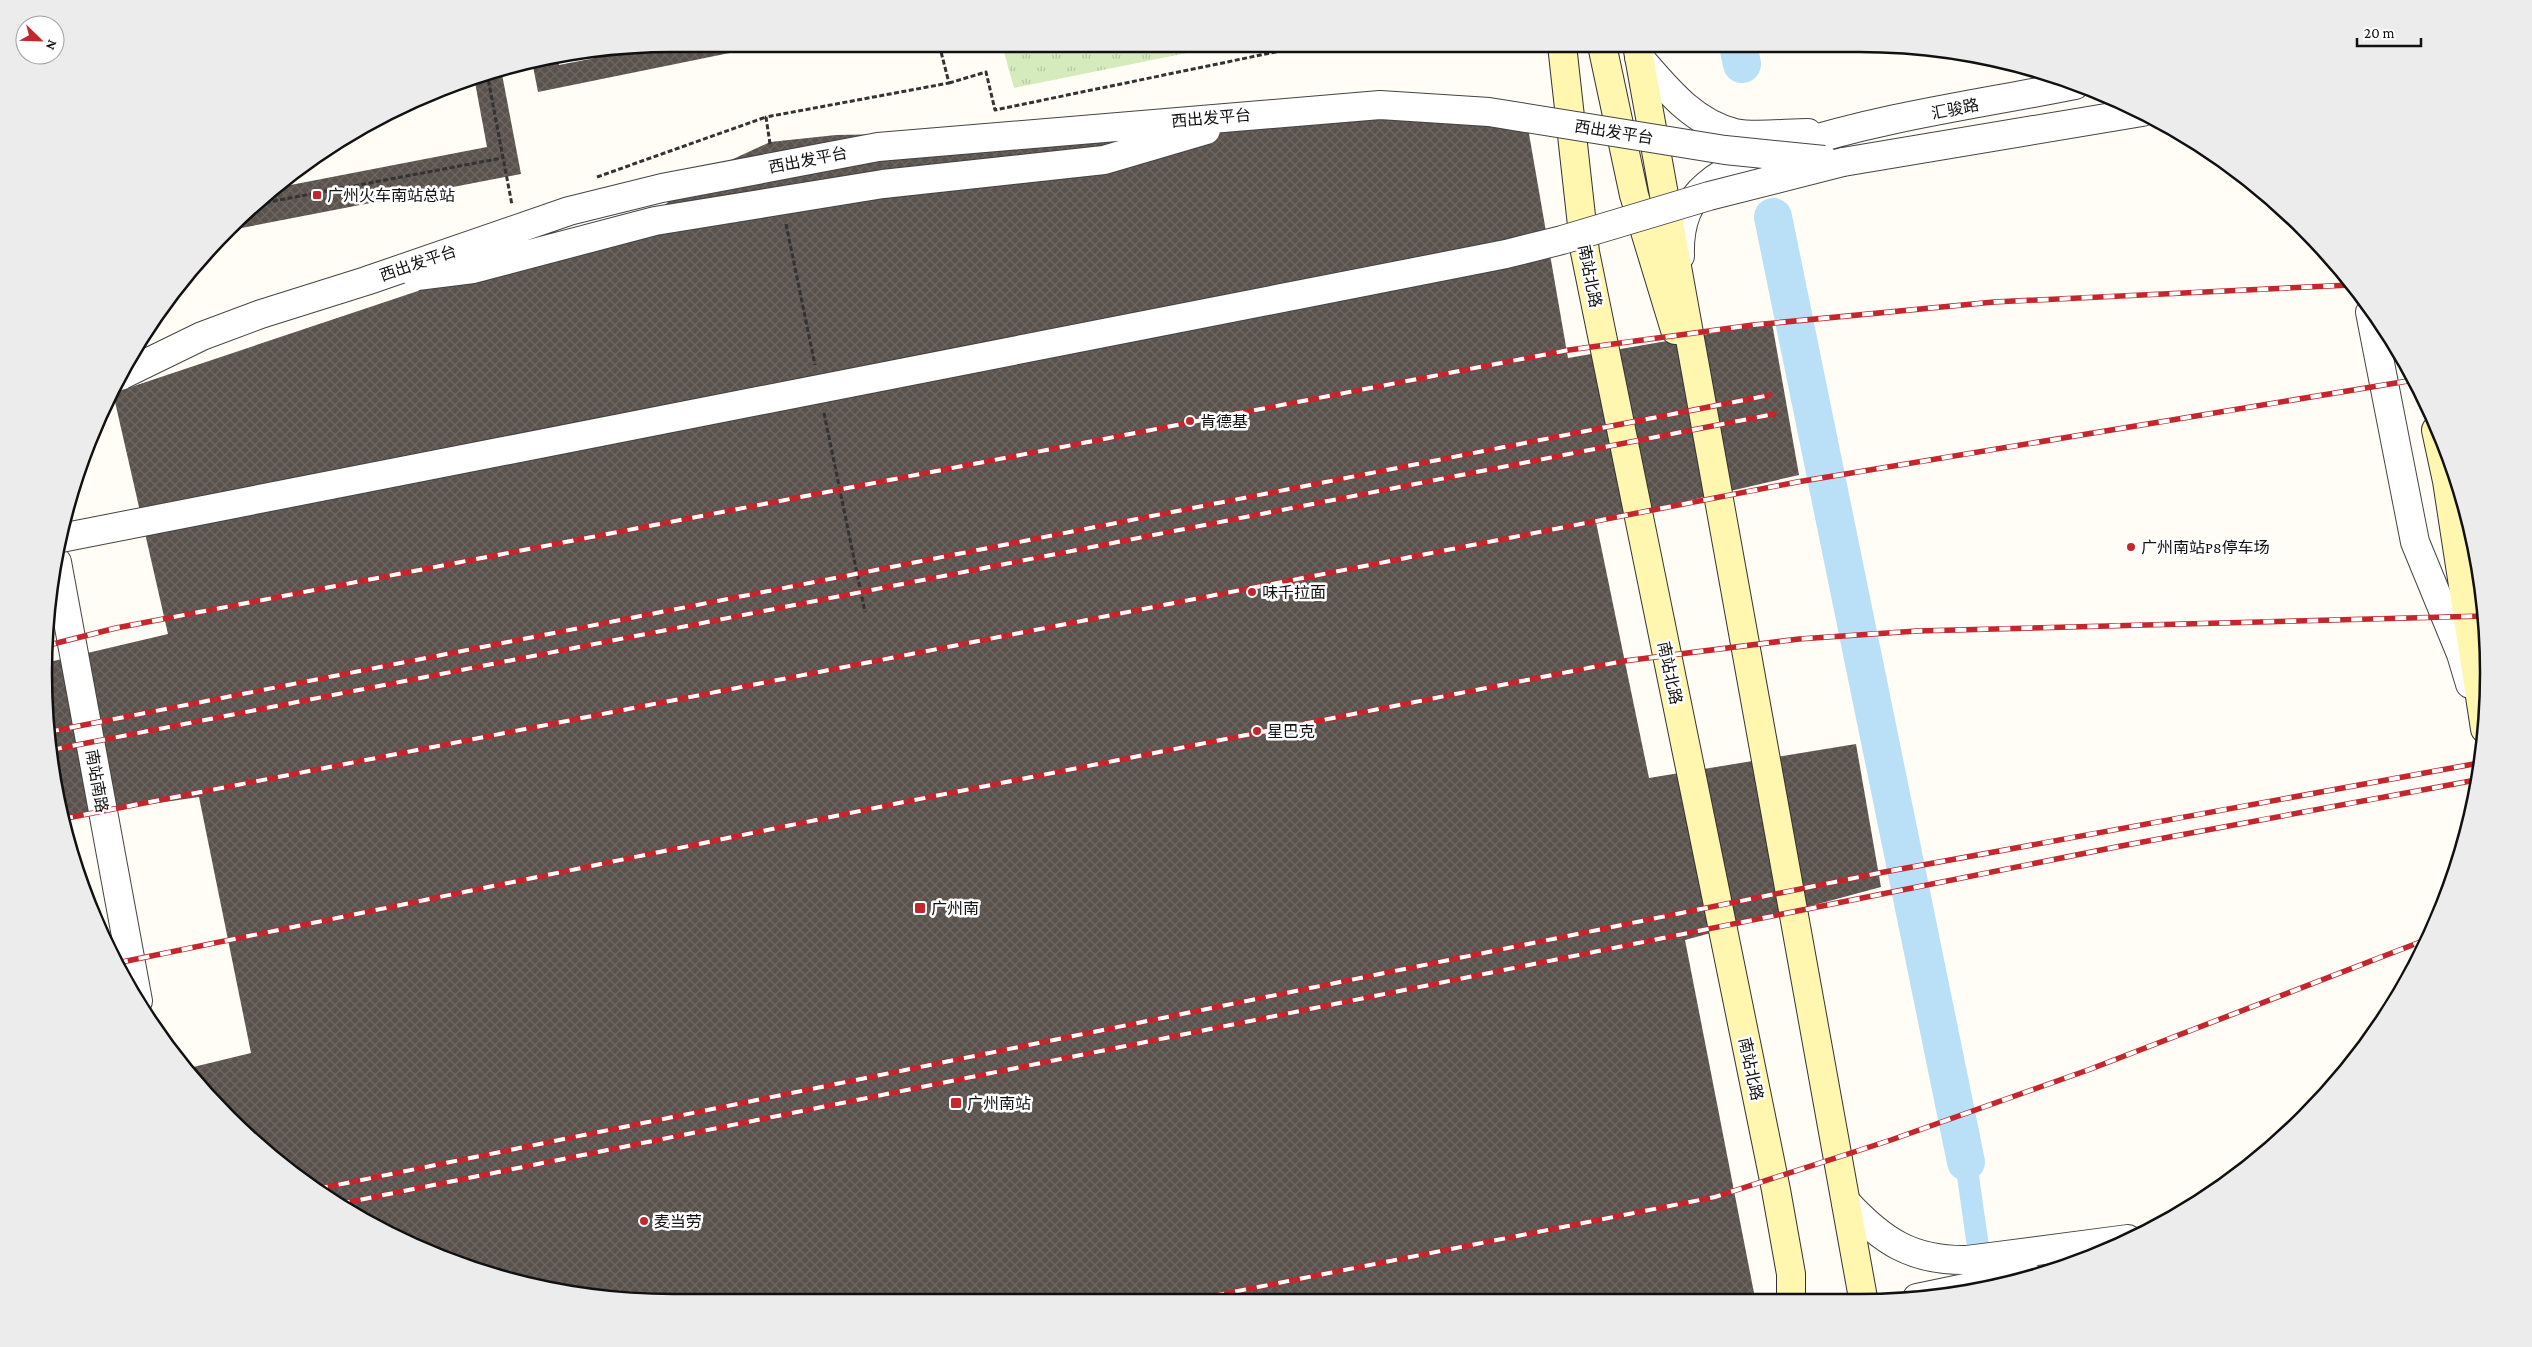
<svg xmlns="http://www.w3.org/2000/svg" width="2532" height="1347" viewBox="0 0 2532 1347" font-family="'Crimson Pro','Noto Sans SC',serif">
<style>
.grass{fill:url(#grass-tufts)}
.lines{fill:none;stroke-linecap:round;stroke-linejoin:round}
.canal{stroke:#b9e0f7;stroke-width:22}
.river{stroke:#b9e0f7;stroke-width:38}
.building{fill:url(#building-cross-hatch)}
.tertiary-casing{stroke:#444;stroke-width:30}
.secondary-casing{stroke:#333;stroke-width:30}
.path{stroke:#333;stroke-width:3;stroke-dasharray:5 2.5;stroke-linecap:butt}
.tertiary{stroke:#fff;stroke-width:28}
.secondary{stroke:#fff6b0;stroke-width:28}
.rail-casing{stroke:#c4262e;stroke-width:5.5}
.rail{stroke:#fff;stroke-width:4;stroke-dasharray:11;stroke-linecap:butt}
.tertiary-bridge-casing{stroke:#444;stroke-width:30;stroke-linecap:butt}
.tertiary-bridge{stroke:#fff;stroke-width:28}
.poi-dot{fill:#c4262e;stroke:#fff;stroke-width:2}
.labels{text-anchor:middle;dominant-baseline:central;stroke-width:5;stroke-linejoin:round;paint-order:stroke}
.street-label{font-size:16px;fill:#111;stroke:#fff}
.poi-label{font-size:16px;fill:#111;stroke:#fff;text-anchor:start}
.rim{fill:none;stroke:#111;stroke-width:2.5}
</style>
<defs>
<pattern id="grass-tufts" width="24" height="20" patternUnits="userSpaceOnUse" patternTransform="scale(1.25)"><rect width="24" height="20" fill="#d5ebbd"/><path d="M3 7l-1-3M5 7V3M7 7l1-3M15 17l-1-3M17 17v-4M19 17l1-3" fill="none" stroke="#b6c8a1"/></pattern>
<pattern id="building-cross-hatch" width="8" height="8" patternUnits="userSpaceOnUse" patternTransform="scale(1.25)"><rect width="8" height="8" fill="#5a524d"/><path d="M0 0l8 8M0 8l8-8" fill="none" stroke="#6d6662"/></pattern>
</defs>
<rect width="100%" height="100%" fill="#fffdf5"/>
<path class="grass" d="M969 44H1231L1014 88 1002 45 971 53Z"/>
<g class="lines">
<path class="canal" d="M1966 1162 1982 1275"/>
<path class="river" d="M1738 45 1742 64
M1773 217 1966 1162"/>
</g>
<path class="building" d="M667 44H758L759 47 538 92 532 61 557 55 559 65Z
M501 69 521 174 231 230 275 188 487 147 474 77Z
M1524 105 1568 358 1772 323 1799 475 1596 522 1649 778 1856 744 1881 887 1685 940 1755 1298 633 1302 510 1282 395 1238 290 1173 200 1089 185 1069 251 1053 199 797 62 817 45 715V663L168 634 113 393 657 211 707 171 770 142 836 135 892 134Z"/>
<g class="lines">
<defs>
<path id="tertiary" d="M1639 57C1666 88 1693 123 1735 133 1753 137 1788 133 1808 133
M1843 162 2142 112
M1680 256C1679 229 1685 203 1707 185 1731 164 1760 157 1789 147 1881 117 1979 104 2075 85
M2370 312 2415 542 2461 654 2470 684
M57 562 138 1001
M1846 1202C1882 1241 1912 1261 1967 1260L2128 1239
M1917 1298 2027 1275"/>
<path id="secondary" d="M1562 45 1585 252 1776 1190 1791 1274V1298
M1602 45 1634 195 1675 330
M1637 45 1863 1298
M2436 430 2447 481 2485 729"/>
</defs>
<use href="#tertiary" class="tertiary-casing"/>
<use href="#secondary" class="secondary-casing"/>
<path class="path" d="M487 73 512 205
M949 83 986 72 995 110 1314 44
M770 144 766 117 949 83 939 44
M597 177 766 117
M258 204 502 158
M786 224 815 365
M824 413 865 612"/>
<use href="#tertiary" class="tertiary"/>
<use href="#secondary" class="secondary"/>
<defs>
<path id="rail" d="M45 646 116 628 1569 350 1753 325 1994 302 2351 285
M48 732 1770 395
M51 750 1774 414
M62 819 1797 482 2414 380
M117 963 899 803 1624 661 1799 639 1917 631 2484 616
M317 1189 1879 873 2479 763
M339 1204 2121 846 2476 780
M1192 1300 1715 1197 1891 1140 2088 1070 2428 939"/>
</defs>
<use href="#rail" class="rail-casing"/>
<use href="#rail" class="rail"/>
<defs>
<path id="tertiary-bridge" d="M417 276 473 269 655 221 883 184 1104 160 1206 130
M122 375 202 336 261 314 366 281 569 211 662 188 878 147 1380 105 1489 112 1725 150 1824 160
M61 538 1506 254 1562 240 1709 196 1843 162"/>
</defs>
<use href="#tertiary-bridge" class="tertiary-bridge-casing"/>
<use href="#tertiary-bridge" class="tertiary-bridge"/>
</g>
<g class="poi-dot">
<rect x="312" y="190" width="10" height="10" rx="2.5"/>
<circle cx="1190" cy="421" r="5"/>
<circle cx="2131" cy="547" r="5"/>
<circle cx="1252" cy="592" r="5"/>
<circle cx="1257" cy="731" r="5"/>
<rect x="914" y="902" width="12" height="12" rx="2.5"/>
<rect x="950" y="1097" width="12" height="12" rx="2.5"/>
<circle cx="644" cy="1221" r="5"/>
</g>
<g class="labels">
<g class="street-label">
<text transform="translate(1955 109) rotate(-11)">汇骏路</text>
<text transform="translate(1211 118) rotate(-5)">西出发平台</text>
<text transform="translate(1614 132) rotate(9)">西出发平台</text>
<text transform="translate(808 160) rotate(-11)">西出发平台</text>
<text transform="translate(418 263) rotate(-19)">西出发平台</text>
<text transform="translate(1590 276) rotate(79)">南站北路</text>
<text transform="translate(1670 673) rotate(78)">南站北路</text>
<text transform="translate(97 781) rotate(80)">南站南路</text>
<text transform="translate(1751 1069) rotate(78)">南站北路</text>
</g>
<g class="poi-label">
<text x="327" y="195">广州火车南站总站</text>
<text x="1200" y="421">肯德基</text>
<text x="2141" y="547">广州南站P8停车场</text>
<text x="1262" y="592">味千拉面</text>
<text x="1267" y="731">星巴克</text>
<text x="931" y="908">广州南</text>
<text x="967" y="1103">广州南站</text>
<text x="654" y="1221">麦当劳</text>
</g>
</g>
<path d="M0 0H2532V1347H0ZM673 52H1859A621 621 0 0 1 2480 673V673A621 621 0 0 1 1859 1294H673A621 621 0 0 1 52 673V673A621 621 0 0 1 673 52Z" fill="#ececec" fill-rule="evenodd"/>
<path class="rim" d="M673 52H1859A621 621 0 0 1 2480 673V673A621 621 0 0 1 1859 1294H673A621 621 0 0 1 52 673V673A621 621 0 0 1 673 52Z"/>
<g transform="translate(40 40) rotate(113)"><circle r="24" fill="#ffffff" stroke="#a0a0a0"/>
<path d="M0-4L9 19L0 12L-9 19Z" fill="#c4262e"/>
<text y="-8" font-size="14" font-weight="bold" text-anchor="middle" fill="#111111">N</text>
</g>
<path d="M2357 38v8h64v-8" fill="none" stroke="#111111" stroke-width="2.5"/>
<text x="2364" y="38" font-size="15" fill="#111111" stroke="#ffffff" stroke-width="4" paint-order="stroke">20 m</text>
</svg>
